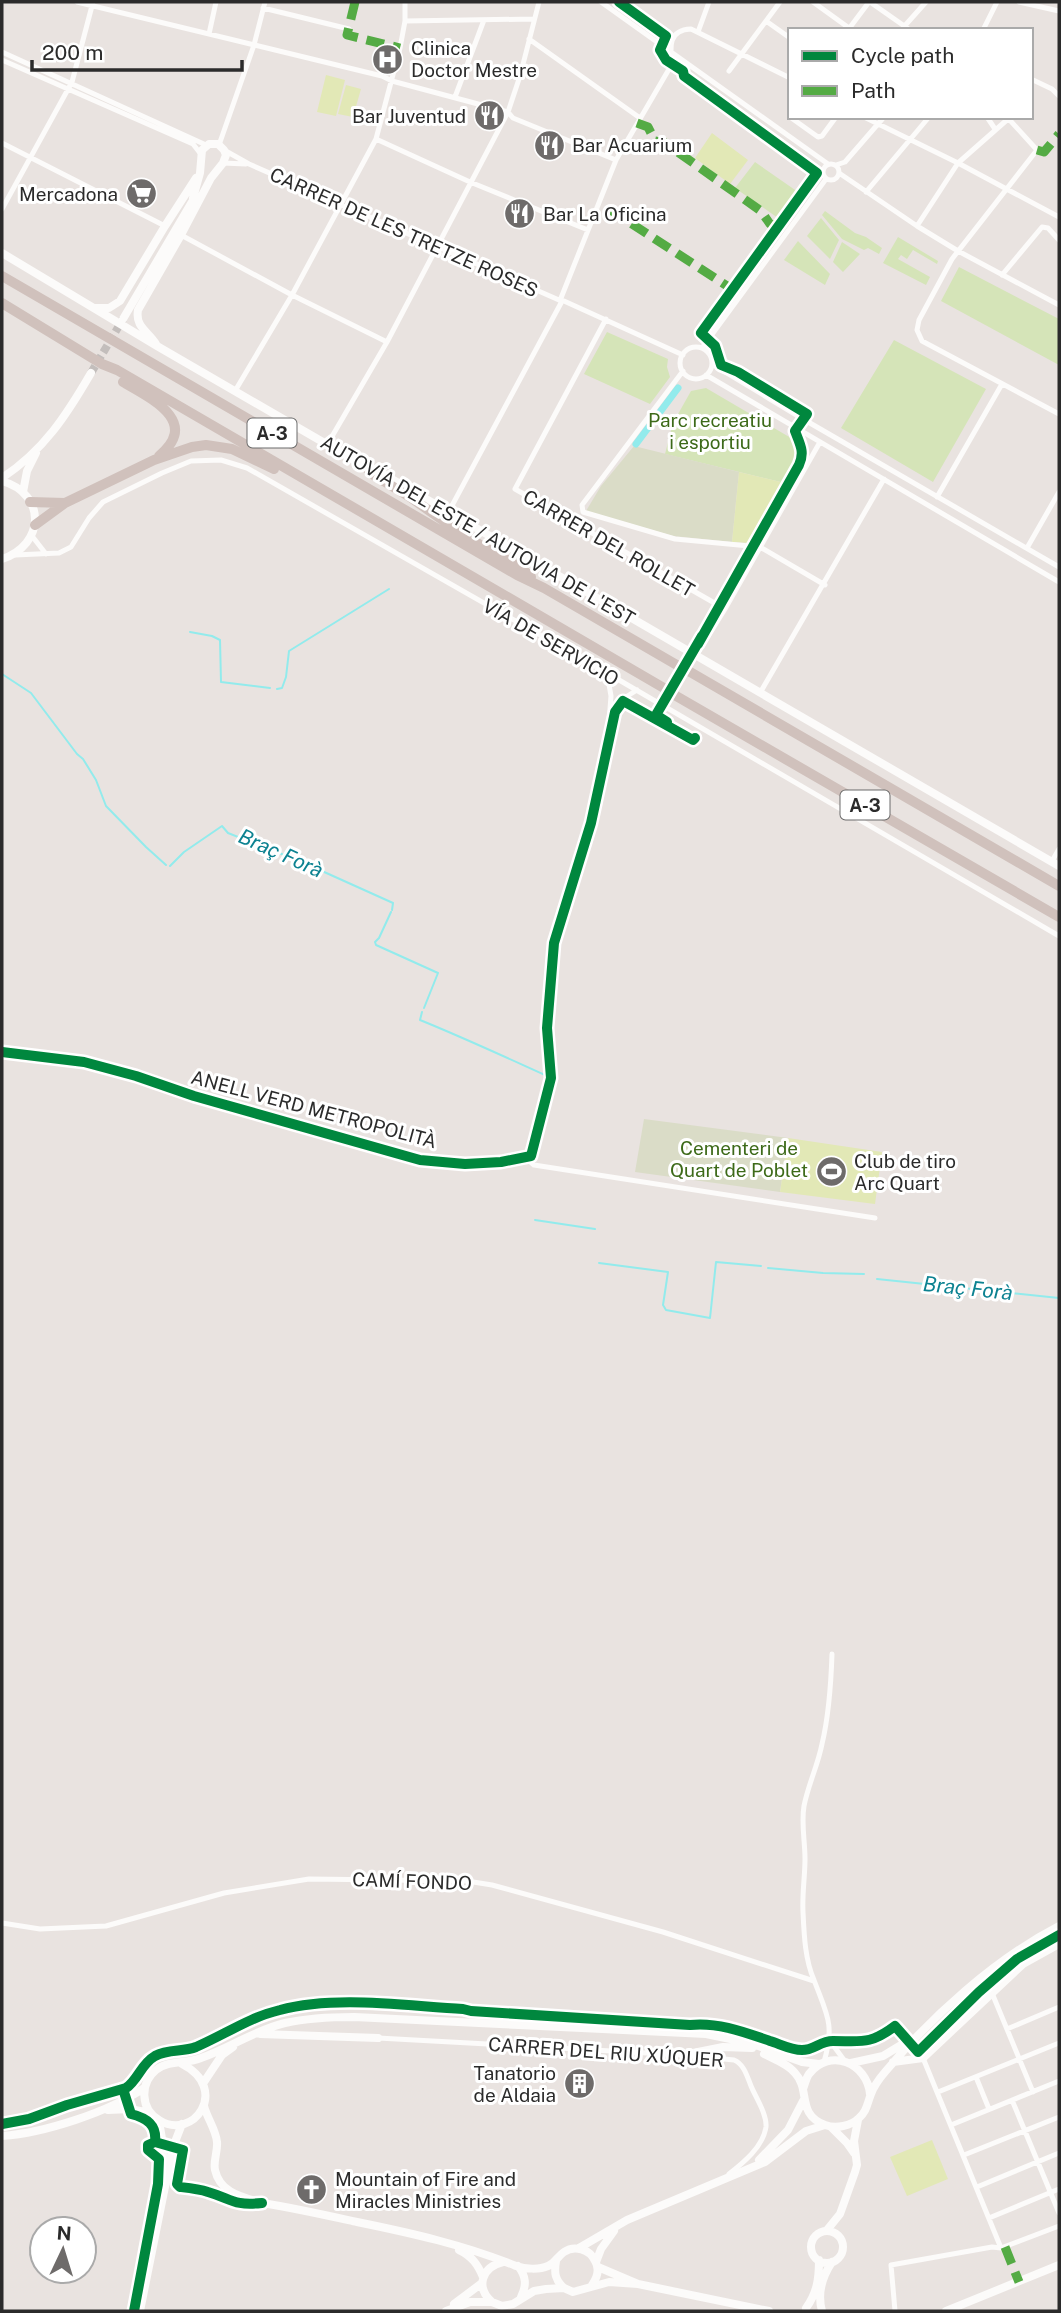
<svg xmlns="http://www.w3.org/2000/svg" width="1061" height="2313" viewBox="0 0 1061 2313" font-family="'Public Sans',sans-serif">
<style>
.green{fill:#d5e4b8}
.cemetery{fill:#dadcc7}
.pitch{fill:#e2e8b6}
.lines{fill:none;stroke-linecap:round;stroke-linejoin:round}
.stream{stroke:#92ebec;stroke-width:2}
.canal{stroke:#92ebec;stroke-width:7}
.secondary-tunnel{stroke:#c3bebc;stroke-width:8;stroke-dasharray:8 4;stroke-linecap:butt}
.street{stroke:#fcfbfa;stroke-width:5}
.secondary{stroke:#fcfbfa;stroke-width:8}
.highway{stroke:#d0c1bc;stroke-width:10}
.quiet{stroke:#54ab44;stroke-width:9;stroke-dasharray:18 9;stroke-linecap:butt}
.cycleway-casing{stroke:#fff;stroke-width:15}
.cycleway{stroke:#00873e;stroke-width:10}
.labels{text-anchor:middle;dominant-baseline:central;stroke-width:6;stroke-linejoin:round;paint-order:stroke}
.shield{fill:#fff;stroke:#6b6b6b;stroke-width:2}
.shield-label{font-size:18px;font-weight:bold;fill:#2b2b2b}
.poi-label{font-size:19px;fill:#2b2b2b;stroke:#fff;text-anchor:start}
.street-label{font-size:19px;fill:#2b2b2b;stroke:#fff}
.park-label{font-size:19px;fill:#3d6a19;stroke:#fff}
.water-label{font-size:21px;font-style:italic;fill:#0c8291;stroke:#fff}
</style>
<rect width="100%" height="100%" fill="#e9e3e0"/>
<path class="green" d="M755 162 798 192 778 218 735 188Z
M825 211 855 233 866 237 882 248 879 254 868 248 864 250 842 239 822 215Z
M821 218 839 240 830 259 807 236Z
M898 237 938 261 937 264 913 250 907 259 901 255 898 259 930 277 926 285 883 263Z
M798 241 830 274 825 285 784 260Z
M842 242 860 254 843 272 833 262Z
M959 267 1059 319V365L941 301Z
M607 332 668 359 667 367 670 377 650 404 584 374Z
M894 340 986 389 933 482 841 428Z
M706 388 791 438C806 454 794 468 785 483L665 454 673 423 691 391Z"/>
<path class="cemetery" d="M634 446 739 472 732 542 673 536 586 511 601 486Z
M644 1119 788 1138 780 1192 635 1172Z"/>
<path class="pitch" d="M326 75 345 80 336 116 317 112Z
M346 85 361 89 353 117 338 114Z
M712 133 748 160 730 184 695 158Z
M739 472 785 483 750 543 732 542Z
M788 1138 882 1152 875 1204 780 1192Z
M932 2140 948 2179 907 2196 890 2157Z"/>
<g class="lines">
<path class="stream" d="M190 632 212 636 220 640 221 682 270 688
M2 674 31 693 77 754 83 759 96 780 106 806 146 847 166 865
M277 689 282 688 286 677 289 651 389 589
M170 866 184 852 222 826 228 833 302 862 393 903 392 910
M391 912 379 938 375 942 376 945 438 973 424 1008
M422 1012 420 1020C462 1037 503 1056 545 1075
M535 1220 595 1229
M599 1263 668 1272 663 1305 666 1310 710 1318 716 1262 761 1266
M768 1268 823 1273 864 1274
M877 1279 1059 1298"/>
<path class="canal" d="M636 444 678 388"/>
<path class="secondary-tunnel" d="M91 373 123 319"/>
<path class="street" d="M77 2 382 76 392 81 508 112 513 118 616 160
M601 2 828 164
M813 2 849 28
M870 2 910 30
M1019 2 1059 11
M263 8 349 29
M405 21 534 19
M766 21 790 38
M848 30 869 2
M901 30 926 2
M983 30 997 2
M698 32 709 2
M209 34 216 2
M529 39 640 118
M2 52 206 145
M2 60 193 144 200 153
M729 71 780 2
M1031 79 1052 89 1059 96
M455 97 484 20
M790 117 818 137 822 136 836 117
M864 117 958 163 1059 217
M987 117 995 129
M1007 117 1037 150 952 259 919 320 917 330 922 341 1059 414
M376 139 470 182 588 230
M2 143 165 226
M219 145 254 45 265 2
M224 150 249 164 559 300
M223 163 246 164
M823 172a8 8 0 1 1 16 0a8 8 0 1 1-16 0Z
M836 165 845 162 884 117
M839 173 917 226 958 251 1059 305
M866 192 929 117
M2 209 72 82 93 2
M917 226 958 163 1008 119
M181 235 292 295 387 342
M1002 275 1042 227 1048 228 1059 240
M561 298 616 160 672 64C670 47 668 30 691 29L790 78
M564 301 683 355
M606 319 515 489 725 609
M680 363a16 16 0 1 1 32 0a16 16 0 1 1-32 0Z
M702 348 826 179
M712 364 803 419 1059 567
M683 371 582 505 583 512 675 539 760 547 825 585
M706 375 1059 582
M235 391 292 295 376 139 400 48 405 21V2
M327 445 387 342 508 112 520 76 539 2
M937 497 1002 384
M448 513 561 303
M32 536 46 554
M1027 548 1059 492
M15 555 59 553 71 547 89 518 103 502 162 473 191 461 221 460 247 468 607 673 1059 936
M696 656 725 609 820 442
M760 693 884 479
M611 716 621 700 637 690
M1052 861 1059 849
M2 1052 84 1062 136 1076 194 1096 420 1160 465 1164 526 1158
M526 1158 549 1077 544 1027 552 941 589 822 600 778 609 722 611 696 607 673
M526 1158 534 1165 875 1218
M2 1923 40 1929 106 1926 224 1893 309 1879 467 1881 492 1885 663 1932 814 1981
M992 1993 1033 2092
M1007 2029 1059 2007
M378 2038 683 2055 734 2060C744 2064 747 2076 751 2086 756 2098 767 2114 766 2127 763 2147 743 2163 729 2174
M830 2041 844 2060
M923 2058 1001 2248
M824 2062C835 2024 827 2015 814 1980 805 1960 804 1934 803 1912 802 1894 805 1876 805 1859 805 1841 801 1823 804 1806 808 1785 818 1765 822 1744 829 1715 831 1684 832 1654
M976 2077 989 2109
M938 2092 1059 2043
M1012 2100 1059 2213
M951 2125 1059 2081
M964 2155 1059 2117
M977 2187 1059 2153
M989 2218 1059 2189
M895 2311 891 2265 992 2247 1001 2248 1059 2226"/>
<path class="secondary" d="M2 253 157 346 366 467 383 474 1059 866
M94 308H109L120 301 165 226 196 178
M123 319 196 195
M156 344C148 331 135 327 138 310L181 235 211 178 223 163 226 155 224 150 218 144H209L202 150 200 173 193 198
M2 478C44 450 66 416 91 373
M2 481C47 494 45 545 2 559
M23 492 27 471 36 453
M260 2034 378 2038
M764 2054C774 2059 788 2064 795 2073 811 2090 796 2114 825 2125 836 2129 851 2126 859 2118 867 2111 867 2104 871 2094 874 2086 879 2079 885 2072 931 2017 995 1959 1059 1926
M683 2055 723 2047 752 2048
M893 2062 923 2058 1023 1964 1059 1944
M851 2063 883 2056 911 2039
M182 2064C231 2089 193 2142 159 2120 140 2109 140 2083 156 2070 168 2060 187 2064 201 2058 230 2048 255 2030 285 2023 308 2018 331 2017 354 2017L706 2034 750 2043 802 2062 819 2064
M204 2082 222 2055 233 2047
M803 2089C805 2084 806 2078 809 2074 830 2047 867 2063 870 2094
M204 2106C207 2118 216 2130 217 2142 218 2151 213 2161 215 2170 220 2193 242 2197 262 2203 294 2208 325 2215 357 2222 411 2233 465 2245 516 2266 525 2269 539 2270 548 2266 555 2263 558 2256 564 2252 574 2245 590 2249 595 2261 600 2269 597 2278 592 2285
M108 2110 130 2109 150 2113
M159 2121 163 2145 164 2170
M831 2127 847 2143 854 2153
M2 2136C44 2133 109 2112 144 2088
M759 2160 788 2130 803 2101
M827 2230 840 2214 855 2172 857 2165 854 2141 858 2120
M811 2247a16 16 0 1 1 32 0a16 16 0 1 1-32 0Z
M579 2248 627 2220 765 2162 806 2131 825 2125
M459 2250C472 2256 478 2265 483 2277
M556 2261C554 2273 555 2280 564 2288
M596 2262 601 2249 614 2231
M518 2266C526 2276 527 2285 521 2297
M598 2267 638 2284 769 2311
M492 2302C475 2287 482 2267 503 2262
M454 2304 482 2283
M806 2308C817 2293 819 2279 819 2260
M140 2311 173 2147 182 2124
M446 2311 470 2302H492L502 2306 513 2304 534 2291 546 2289 564 2288 573 2292 609 2282 638 2284
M822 2311C817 2293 822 2277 832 2262
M946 2311 1059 2265"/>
<path class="highway" d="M2 276 517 575 544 588 682 668
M2 303 102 364 117 370 669 691
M123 382C150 398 201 421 159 456
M366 467 372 474 410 497 465 536 521 568 531 577
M30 502 65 503
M35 525 65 503 154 460 192 447 206 445 232 449 274 469
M685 669 1059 886
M671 693 1059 917"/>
<path class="quiet" d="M355 2 347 35 400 48
M637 123 648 127 655 141 665 143 761 211 770 224 782 226
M1037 150 1044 152 1059 134
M609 209 738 293
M1005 2247 1019 2282"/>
<defs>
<path id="cycleway" d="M619 2 666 36 660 50 666 60 683 71 684 76 817 173 701 333 715 346 721 365 738 372 807 414 795 431C800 444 805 452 799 465L698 644
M667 722 656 715 702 636
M2 1052 84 1062 136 1076 194 1096 420 1160 465 1164 501 1162 531 1156 551 1078 547 1028 554 943 591 823 615 712 623 701 693 740 695 738
M123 2089 131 2114C147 2118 157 2125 155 2142L148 2145V2150L159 2159 158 2184 134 2311
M2 2124 29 2119 67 2105 126 2088C138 2080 141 2064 155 2056 168 2049 183 2052 196 2047 224 2035 250 2017 280 2010 336 1995 406 2006 463 2009L471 2011 690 2025C718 2022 744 2032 770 2041 780 2044 791 2050 802 2050 814 2050 820 2041 833 2041 861 2041 870 2045 895 2026L918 2052 979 1992 1017 1959 1059 1935
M155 2142 183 2150 177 2184 180 2187C189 2188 199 2189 208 2192 232 2199 233 2206 262 2203"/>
</defs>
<use href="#cycleway" class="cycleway-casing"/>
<use href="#cycleway" class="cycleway"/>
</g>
<defs>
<symbol id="hospital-disc" viewBox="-11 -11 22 22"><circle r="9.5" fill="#6e6b6a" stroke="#fff"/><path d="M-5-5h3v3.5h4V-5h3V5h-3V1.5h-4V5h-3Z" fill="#fff"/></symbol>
<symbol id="restaurant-disc" viewBox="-11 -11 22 22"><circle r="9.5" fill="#6e6b6a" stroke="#fff"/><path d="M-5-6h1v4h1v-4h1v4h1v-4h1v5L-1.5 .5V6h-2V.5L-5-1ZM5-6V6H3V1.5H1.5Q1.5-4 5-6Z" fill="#fff"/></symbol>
<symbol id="supermarket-disc" viewBox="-11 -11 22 22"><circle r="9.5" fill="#6e6b6a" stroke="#fff"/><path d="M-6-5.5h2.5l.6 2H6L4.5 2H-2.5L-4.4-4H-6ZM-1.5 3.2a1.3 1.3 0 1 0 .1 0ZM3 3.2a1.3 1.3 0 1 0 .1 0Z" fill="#fff"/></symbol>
<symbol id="stadium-disc" viewBox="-11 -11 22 22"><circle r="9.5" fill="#6e6b6a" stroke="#fff"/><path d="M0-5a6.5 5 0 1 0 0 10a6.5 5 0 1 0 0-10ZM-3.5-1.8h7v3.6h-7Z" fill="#fff"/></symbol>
<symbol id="building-disc" viewBox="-11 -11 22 22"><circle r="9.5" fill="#6e6b6a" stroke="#fff"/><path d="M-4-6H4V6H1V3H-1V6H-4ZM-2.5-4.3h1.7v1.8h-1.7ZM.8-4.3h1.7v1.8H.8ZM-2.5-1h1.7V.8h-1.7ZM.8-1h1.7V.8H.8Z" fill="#fff"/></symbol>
<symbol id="church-disc" viewBox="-11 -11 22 22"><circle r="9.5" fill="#6e6b6a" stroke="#fff"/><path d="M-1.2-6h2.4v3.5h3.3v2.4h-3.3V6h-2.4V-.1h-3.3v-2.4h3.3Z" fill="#fff"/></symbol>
</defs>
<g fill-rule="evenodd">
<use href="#hospital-disc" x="370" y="42" width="35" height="35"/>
<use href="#restaurant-disc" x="472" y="98" width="35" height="35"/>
<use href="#restaurant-disc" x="532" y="128" width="35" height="35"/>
<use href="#supermarket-disc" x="124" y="176" width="35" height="35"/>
<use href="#restaurant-disc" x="502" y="196" width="35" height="35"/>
<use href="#stadium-disc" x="814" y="1154" width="35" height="35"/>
<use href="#building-disc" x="562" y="2066" width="35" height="35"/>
<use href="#church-disc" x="294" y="2172" width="35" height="35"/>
</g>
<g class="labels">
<g class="shield">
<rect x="247.5" y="418.5" width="49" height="29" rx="5"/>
<rect x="840.5" y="790.5" width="49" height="29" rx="5"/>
</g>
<g class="shield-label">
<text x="272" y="433">A-3</text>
<text x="865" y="805">A-3</text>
</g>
<g class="poi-label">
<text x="411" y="48">Clinica<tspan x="411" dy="22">Doctor Mestre</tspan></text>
<text x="466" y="116" text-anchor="end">Bar Juventud</text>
<text x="572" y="145">Bar Acuarium</text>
<text x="118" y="194" text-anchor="end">Mercadona</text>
<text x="543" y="214">Bar La Oficina</text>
<text x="854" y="1161">Club de tiro<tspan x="854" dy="22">Arc Quart</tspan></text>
<text x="556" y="2073" text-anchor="end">Tanatorio<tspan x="556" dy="22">de Aldaia</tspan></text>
<text x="335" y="2179">Mountain of Fire and<tspan x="335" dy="22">Miracles Ministries</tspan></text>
</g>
<g class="street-label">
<text transform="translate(404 232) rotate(24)">CARRER DE LES TRETZE ROSES</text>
<text transform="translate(478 530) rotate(30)">AUTOVÍA DEL ESTE / AUTOVIA DE L'EST</text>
<text transform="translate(609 543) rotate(30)">CARRER DEL ROLLET</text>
<text transform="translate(551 642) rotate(30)">VÍA DE SERVICIO</text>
<text transform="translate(314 1109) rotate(15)">ANELL VERD METROPOLITÀ</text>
<text transform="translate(412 1881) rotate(2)">CAMÍ FONDO</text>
<text transform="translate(606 2052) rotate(4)">CARRER DEL RIU XÚQUER</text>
</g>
<g class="park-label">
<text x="710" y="420">Parc recreatiu<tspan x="710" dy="22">i esportiu</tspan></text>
<text x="739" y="1148">Cementeri de<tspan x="739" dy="22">Quart de Poblet</tspan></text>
</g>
<g class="water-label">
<text transform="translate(281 853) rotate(24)">Braç Forà</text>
<text transform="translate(968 1288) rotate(6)">Braç Forà</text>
</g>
</g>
<rect width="1061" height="2313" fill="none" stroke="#2b2b2b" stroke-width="7"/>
<rect x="788" y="28" width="245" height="91" fill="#ffffff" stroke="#aaaaaa" stroke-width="2"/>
<rect x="802" y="51" width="35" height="10" fill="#00873e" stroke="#aaaaaa" stroke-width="2"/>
<text x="851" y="63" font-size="21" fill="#2b2b2b">Cycle path</text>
<rect x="802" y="86" width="35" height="10" fill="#54ab44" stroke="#aaaaaa" stroke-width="2"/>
<text x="851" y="98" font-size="21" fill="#2b2b2b">Path</text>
<g transform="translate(63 2250) rotate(4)"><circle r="33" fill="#ffffff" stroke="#aaaaaa" stroke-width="2"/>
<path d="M0-5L12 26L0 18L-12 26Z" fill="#6e6b6a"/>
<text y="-10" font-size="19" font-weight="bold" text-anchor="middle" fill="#2b2b2b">N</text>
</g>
<path d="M32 60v10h210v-10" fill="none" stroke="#2b2b2b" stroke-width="3.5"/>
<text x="42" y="60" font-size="21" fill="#2b2b2b" stroke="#ffffff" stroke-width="5" paint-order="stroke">200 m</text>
</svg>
